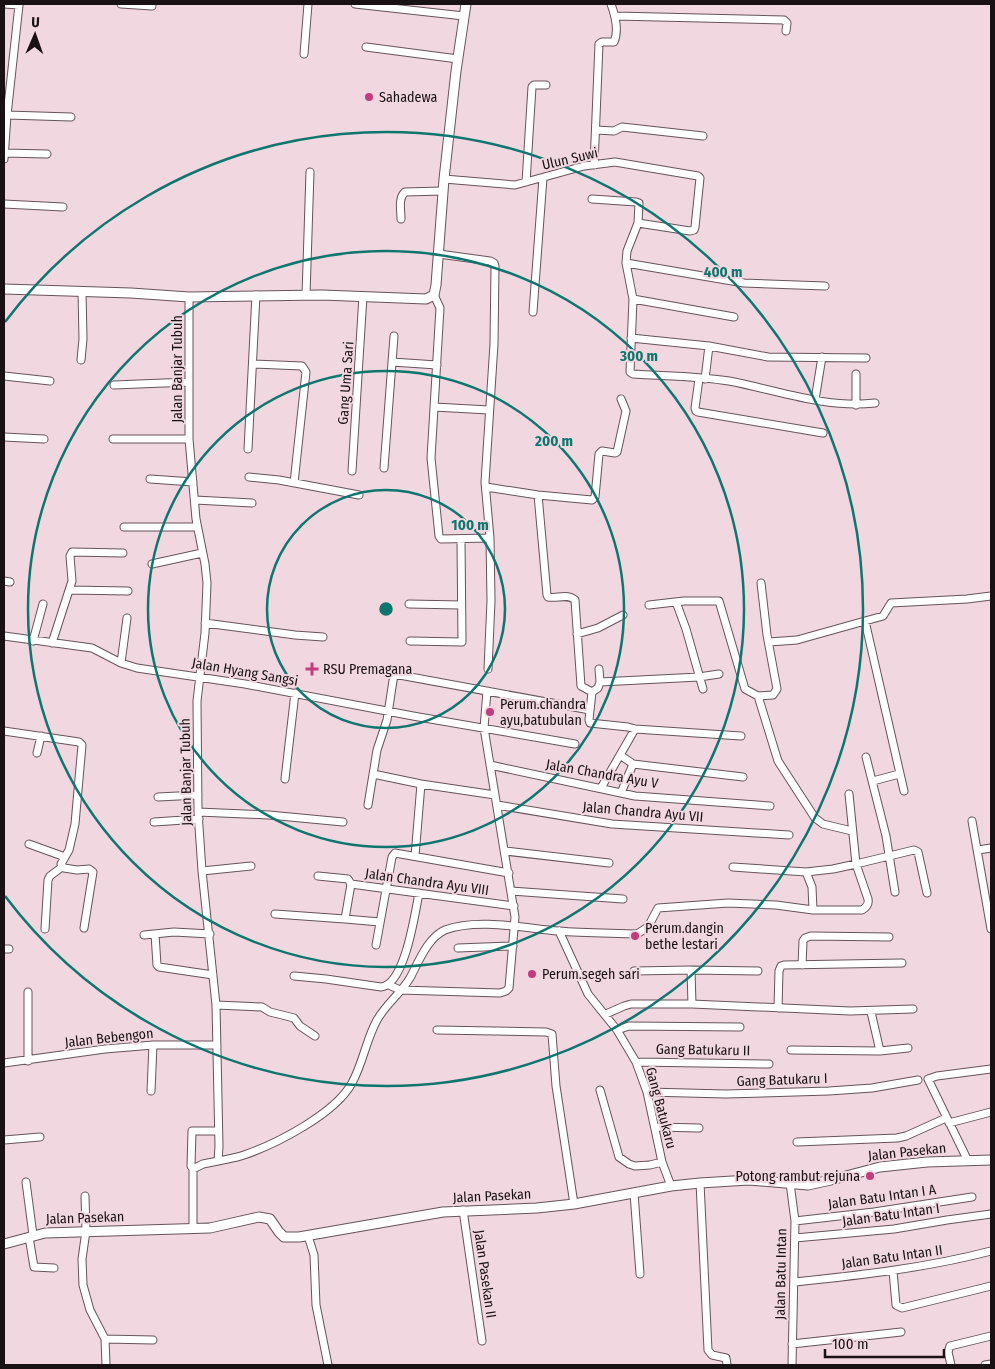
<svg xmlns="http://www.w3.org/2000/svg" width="995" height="1369" viewBox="0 0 995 1369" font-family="'Fira Sans Condensed',sans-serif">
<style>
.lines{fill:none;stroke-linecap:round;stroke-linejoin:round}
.minor-casing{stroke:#67535a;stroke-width:9}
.tertiary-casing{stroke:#67535a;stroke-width:11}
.minor{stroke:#fff;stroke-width:7}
.tertiary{stroke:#fff;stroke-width:9}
.ring{fill:none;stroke:#0f766e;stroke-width:2.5}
.poi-dot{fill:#c23c7e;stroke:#f0d7e0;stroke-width:2}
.labels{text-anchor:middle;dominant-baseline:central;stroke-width:4;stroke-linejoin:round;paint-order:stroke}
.poi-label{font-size:14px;fill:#191114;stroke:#f0d7e0;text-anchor:start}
.street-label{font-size:14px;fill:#191114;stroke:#f0d7e0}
.centre{fill:#0f766e;stroke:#f0d7e0;stroke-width:2.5}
.ring-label{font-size:15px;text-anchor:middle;font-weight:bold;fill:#0f766e;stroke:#f0d7e0;stroke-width:4;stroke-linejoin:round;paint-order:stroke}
</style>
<rect width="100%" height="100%" fill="#f0d7e0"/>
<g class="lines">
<defs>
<path id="minor" d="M4 4 19 5 7 115 4 159
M121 4 152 6
M355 4 464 16
M615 16 784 20 787 23 786 31
M366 47 458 59
M304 54 308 4
M7 115 71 117
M596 130 614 131 622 127 703 136
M4 153 47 154
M594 165 599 44 602 42H614C619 31 615 15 611 4
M444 179 515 185 584 166 615 162 698 176 700 178 695 227 694 230 690 231 638 223
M526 182 532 87 534 85H546
M592 199 636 202 639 203 638 223 627 251 626 263 633 299 630 372 633 374C664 376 699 376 729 381 777 390 826 409 875 403
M4 204 63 207
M401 219C401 210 398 198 405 192L443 191
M439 254 490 261 494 263 495 266 494 344 485 482 490 538 491 601 488 669
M626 263 744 283 825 286
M306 295 310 172
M434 295 440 308 431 458 439 536 441 539 490 538
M189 297V439L196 519 205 564 207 583 205 633 197 701 198 812 202 871 216 1005 219 1146 218 1161 203 1164 193 1169V1229
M633 299 734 317
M533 312 543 178
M631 338 709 346
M81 360 83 339 82 292
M392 362 437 365
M253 364 302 366 306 372 294 483
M4 376 50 381
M699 379 695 408 696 411 698 412 823 433
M705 379 709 346 768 357 866 358
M114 385 189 382
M815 400 822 357
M856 405V374
M434 407 489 410
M4 437 44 439
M113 439H189
M248 449 256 295
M384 468 394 336
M352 471 363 296
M249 477 279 480 359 495
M150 479 193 482
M486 487 538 495 592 500 595 497 599 454 602 451 615 453 617 452 626 411 621 399
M538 495 547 595 548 597C557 599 568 593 575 600L581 686 592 692 589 720 590 723 628 727 635 729 741 736
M195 500 252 503
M124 527H197
M152 564 202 553
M4 581 10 582
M70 590 128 591
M676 602 686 629 703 689
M409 604 461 605
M649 605 684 601H719L745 689 758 696 773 695 777 689 767 635 761 583
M865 621 883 616 891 603 967 599 991 596
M205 623 295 635 323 637
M577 634 598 628 623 615
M4 636 92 648 121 663 137 668 245 684 413 716 575 744
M33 641 43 604
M410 641 462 642 461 539
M769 642 797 640 865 621 904 791
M52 643 72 581 70 556 72 552 123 553
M121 663 127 618
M599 669 600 682
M592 692 598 688 600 682 699 677 719 674
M758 696 778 761 815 818 823 824 852 831
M4 731 79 742 82 745 75 824 69 850 61 864 64 868 77 870 89 869 93 872 84 928
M37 753 41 736
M620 755 633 764 743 777
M866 757 886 836 895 892
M490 765 635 796 770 806
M373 774 421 784 495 795
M285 779 295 693
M873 781 899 774
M601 788 635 729
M621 793 633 764
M158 797 198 795
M368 805 377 750 387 720 394 674 590 710
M497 805 612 824 789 835
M198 812 269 815 343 822
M972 821 991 929
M154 822 199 819
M29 844 65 857
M978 850 991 848
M505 851 609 863
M415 856 421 784
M733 867 806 872
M202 871 251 866
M318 876 348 879 351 884
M511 891 623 899
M813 910H862C867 907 869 904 868 899L856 864 914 850 918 852 927 893
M275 914 345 919 351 884 514 906
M345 919 380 922
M45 929 48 880 50 876 62 867
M559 931 588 994 617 1030 636 1062 647 1092 662 1162 671 1186
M155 934 157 965 159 967 213 975
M144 935 174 932 210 934
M376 945 392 857 395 853 509 873
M458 948 513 946
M4 949H9
M802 965 803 941 805 938 811 936 889 937
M691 970 758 971
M634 971 691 970 692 1004
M294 976 326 979 381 987C405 985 415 913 419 893
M389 985 400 990 500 993 506 991 509 988 515 917 484 728 487 691
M28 992V1061
M216 1005 262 1007 270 1012 294 1018 300 1026 315 1036
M778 1008 779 971 781 966 784 965 902 963
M606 1014 624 1006 631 1004H692L850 1011 913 1009
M437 1030 546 1032 552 1034 556 1086 574 1204
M617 1030 629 1026 740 1027
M791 1050 880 1051 871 1012
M880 1051 908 1048
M636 1062 769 1064
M4 1063 105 1049 153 1045H217
M600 1090 619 1157 629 1164 635 1166 650 1165 662 1162
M151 1091 153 1045
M647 1092 726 1094 829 1091 872 1088 918 1080
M949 1123 991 1112
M655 1127 699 1128
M4 1140 40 1137
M797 1142 897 1138 906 1136 946 1118
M218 1161C227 1159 236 1158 244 1155 276 1144 335 1114 352 1083 363 1063 366 1040 377 1020 386 1004 401 993 410 978 418 963 428 937 445 930 477 918 524 928 558 931 584 933 611 933 637 934L648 927 658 908 728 903 776 905 813 910 812 887 806 872 833 869 856 864 849 794
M968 1161 928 1079 937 1076 991 1069
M193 1169 191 1166 192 1131H218
M26 1182 33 1235
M700 1183 708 1350 712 1355 726 1358 727 1365
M790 1183 795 1221 792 1365
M634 1193 640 1274
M85 1196 86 1231 82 1259 83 1285 90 1310 105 1339 106 1365
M463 1210 482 1341
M795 1221 874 1212 972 1197
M308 1236 314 1255 316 1305 328 1365
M29 1237 34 1267 54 1268
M795 1238 894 1229 947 1220 991 1214
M893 1271 896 1305 902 1308 991 1286
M795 1282C861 1275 926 1268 991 1251
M105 1339 153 1340
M792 1344 901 1332
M951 1365 948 1352 950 1346 991 1336
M985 1365 991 1364"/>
<path id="tertiary" d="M4 289 131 293 189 297 322 295 426 299 434 295 436 285 444 179 456 71 466 4
M4 1244 45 1233 210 1228 259 1217 270 1219 279 1232 284 1237H299L443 1212 537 1208 574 1204 671 1186 700 1183 749 1180 808 1185 831 1180 880 1167 927 1162 991 1160"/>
</defs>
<use href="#minor" class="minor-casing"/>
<use href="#tertiary" class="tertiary-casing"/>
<use href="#minor" class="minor"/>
<use href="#tertiary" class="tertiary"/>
</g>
<g class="ring">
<circle cx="386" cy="609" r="119"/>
<circle cx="386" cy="609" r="238"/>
<circle cx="386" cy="609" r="358"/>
<path d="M5 322A477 477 0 1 1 5 896"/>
</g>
<g class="poi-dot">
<circle cx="369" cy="97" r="5"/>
<path d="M309.5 661.5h5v5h5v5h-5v5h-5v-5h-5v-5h5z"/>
<circle cx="490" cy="712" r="5"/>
<circle cx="635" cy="936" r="5"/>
<circle cx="532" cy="974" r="5"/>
<circle cx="870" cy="1176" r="5"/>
</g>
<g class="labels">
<g class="poi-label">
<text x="379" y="97">Sahadewa</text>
<text x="323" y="669">RSU Premagana</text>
<text x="500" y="704">Perum.chandra<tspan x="500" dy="16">ayu,batubulan</tspan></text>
<text x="645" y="928">Perum.dangin<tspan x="645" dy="16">bethe lestari</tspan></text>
<text x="542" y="974">Perum.segeh sari</text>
<text x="860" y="1176" text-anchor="end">Potong rambut rejuna</text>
</g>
<g class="street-label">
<text transform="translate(570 159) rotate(-13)">Ulun Suwi</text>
<text transform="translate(177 369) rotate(-90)">Jalan Banjar Tubuh</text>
<text transform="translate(346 383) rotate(-86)">Gang Uma Sari</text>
<text transform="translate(245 672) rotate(10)">Jalan Hyang Sangsi</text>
<text transform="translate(186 772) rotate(-91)">Jalan Banjar Tubuh</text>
<text transform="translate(602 774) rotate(10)">Jalan Chandra Ayu V</text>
<text transform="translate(643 812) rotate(5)">Jalan Chandra Ayu VII</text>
<text transform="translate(427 882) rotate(8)">Jalan Chandra Ayu VIII</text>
<text transform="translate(109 1038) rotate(-6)">Jalan Bebengon</text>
<text transform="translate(703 1050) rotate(1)">Gang Batukaru II</text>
<text transform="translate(782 1080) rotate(-2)">Gang Batukaru I</text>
<text transform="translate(661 1108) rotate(75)">Gang Batukaru</text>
<text transform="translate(907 1152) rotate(-6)">Jalan Pasekan</text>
<text transform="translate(492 1196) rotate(-3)">Jalan Pasekan</text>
<text transform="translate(882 1197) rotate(-8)">Jalan Batu Intan I A</text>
<text transform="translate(891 1215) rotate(-8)">Jalan Batu Intan I</text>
<text transform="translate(85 1218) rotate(-2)">Jalan Pasekan</text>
<text transform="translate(892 1257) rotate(-8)">Jalan Batu Intan II</text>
<text transform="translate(485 1274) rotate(82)">Jalan Pasekan II</text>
<text transform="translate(781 1274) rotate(-89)">Jalan Batu Intan</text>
</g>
</g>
<circle cx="386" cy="609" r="8" class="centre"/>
<g class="ring-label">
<text x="723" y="277">400 m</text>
<text x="639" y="361">300 m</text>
<text x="554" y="446">200 m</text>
<text x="470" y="530">100 m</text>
</g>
<rect width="995" height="1369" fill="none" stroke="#191114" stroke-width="10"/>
<g transform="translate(35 35) rotate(2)" stroke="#f0d7e0" stroke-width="4" paint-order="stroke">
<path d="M0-4L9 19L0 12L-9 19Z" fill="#191114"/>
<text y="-8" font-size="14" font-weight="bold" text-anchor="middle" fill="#191114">U</text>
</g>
<path d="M825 1349v8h119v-8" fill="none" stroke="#191114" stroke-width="2.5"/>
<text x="832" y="1349" font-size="15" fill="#191114" stroke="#f0d7e0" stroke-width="4" paint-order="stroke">100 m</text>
</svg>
